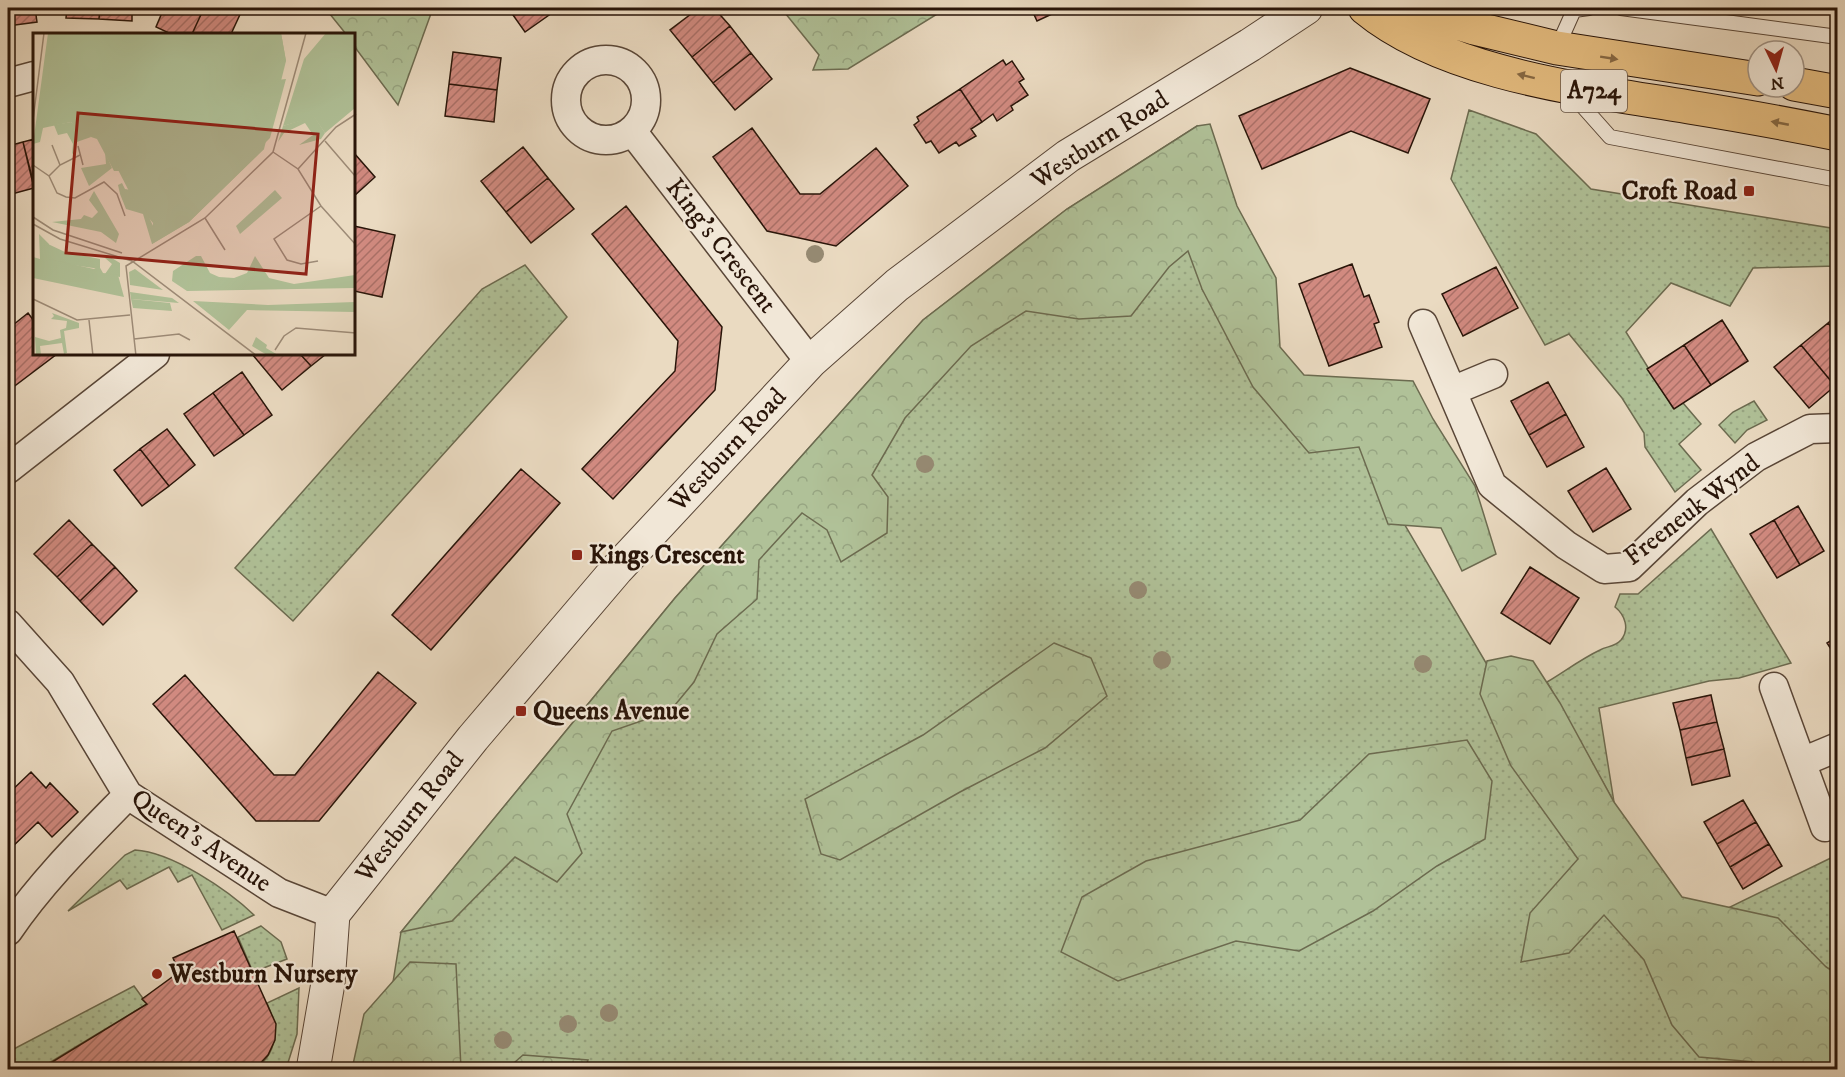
<svg xmlns="http://www.w3.org/2000/svg" width="1845" height="1077" viewBox="0 0 1845 1077" font-family="'IM FELL DW Pica',serif">
<style>
.grass{fill:url(#grass-dots);stroke:#6c6b50;stroke-width:1.5}
.forest{fill:url(#forest-crowns);stroke:#6c6b50;stroke-width:1.5}
.building{fill:url(#building-hatch);stroke:#291509;stroke-width:1.5}
.lines{fill:none;stroke-linecap:round;stroke-linejoin:round}
.service-casing{stroke:#594637;stroke-width:16}
.minor-casing{stroke:#594637;stroke-width:31}
.tertiary-casing{stroke:#594637;stroke-width:35}
.primary-casing{stroke:#291509;stroke-width:35}
.service{stroke:#f1e7d7;stroke-width:14}
.minor{stroke:#f1e7d7;stroke-width:28}
.tertiary{stroke:#f1e7d7;stroke-width:33}
.primary{stroke:#e5bd80;stroke-width:33}
.tree{fill:#968a73}
.oneway{fill:#876944}
.poi-dot{fill:#8f2418;stroke:#f1e7d7;stroke-width:2}
.labels{text-anchor:middle;dominant-baseline:central;stroke-width:4.5;stroke-linejoin:round;paint-order:stroke}
.shield{fill:#f1e7d7;stroke:#655447;stroke-width:1.5}
.shield-label{font-size:24px;font-weight:bold;fill:#291509}
.street-label{font-size:26px;fill:#291509;stroke:#f1e7d7}
.poi-label{font-size:26px;font-weight:bold;fill:#291509;stroke:#f1e7d7;text-anchor:start}
.inset-road{fill:none;stroke:#9d8b77;stroke-width:1.5}
.view{fill:#8f2418;fill-opacity:0.15;stroke:#8f2418;stroke-width:3}
.inset-edge{fill:none;stroke:#291509;stroke-width:3}
</style>
<defs>
<pattern id="grass-dots" width="8" height="8" patternUnits="userSpaceOnUse" patternTransform="scale(1.5)"><rect width="8" height="8" fill="#b0c198"/><path d="M2 2h.1M6 6h.1" fill="none" stroke="#97a582" stroke-width="1.8" stroke-linecap="round"/></pattern>
<pattern id="forest-crowns" width="20" height="18" patternUnits="userSpaceOnUse" patternTransform="scale(1.5)"><rect width="20" height="18" fill="#b0c198"/><path d="M2 6a3 3 0 1 1 6 0M12 15a3 3 0 1 1 6 0" fill="none" stroke="#97a582"/></pattern>
<pattern id="building-hatch" width="6" height="6" patternUnits="userSpaceOnUse" patternTransform="scale(1.5)"><rect width="6" height="6" fill="#d18a80"/><path d="M-1 1l2-2M0 6l6-6M5 7l2-2" fill="none" stroke="#aa7067"/></pattern>
</defs>
<rect width="100%" height="100%" fill="#eadac1"/>
<filter id="stains"><feTurbulence type="fractalNoise" baseFrequency=".00333" numOctaves="4"/><feColorMatrix values="0 0 0 0 .2 0 0 0 0 .09 0 0 0 0 .02 0 0 0 .5 -.17"/></filter>
<radialGradient id="worn" r=".72"><stop offset=".6" stop-color="#630" stop-opacity="0"/><stop offset="1" stop-color="#630" stop-opacity=".3"/></radialGradient>
<path class="grass" d="M1469 110 1536 134 1591 189 1837 229V266L1753 268 1730 306 1671 283 1626 332 1673 408 1683 403 1701 424 1679 444 1701 470 1675 492 1645 447 1644 433 1622 398 1569 334 1545 345 1451 179Z
M1197 126 1202 289 1359 447 1509 702 1735 1041 1838 1030 1837 1070H379L401 932 675 598 923 320 1067 209Z
M525 265 567 317 293 621 235 568 482 289Z
M1754 401 1767 420 1747 430 1735 443 1719 425 1733 412Z
M1711 529 1791 663 1739 678 1709 681 1599 708 1614 802 1547 682C1564 672 1581 659 1600 650 1607 646 1615 647 1621 640 1630 629 1625 615 1615 607L1620 594H1638Z
M135 850C172 852 228 890 254 915L222 930 192 875 178 882 169 867 127 889 120 880 68 911 125 855Z
M1837 855V974L1730 907Z
M261 926 281 942 287 959 253 972 238 937Z
M134 986 147 1004 39 1069 8 1070V1052Z
M299 988 297 1034 286 1069 253 1070C280 1053 278 1028 267 1003Z"/>
<path class="forest" d="M325 8H433L398 105 354 46V34H346Z
M781 8H947L848 69 813 70 819 55Z
M1210 124 1237 206 1276 278 1280 347 1304 375 1413 381 1433 419 1475 486 1496 554 1462 571 1441 528 1388 524 1359 447 1309 453 1253 387 1202 289 1188 251 1169 267 1131 316 1079 319 1026 311 971 346 905 418 872 475 888 497 887 533 841 562 827 530 802 513 759 560 757 599 717 634 694 682 670 711 612 731 567 814 582 853 557 882 515 857 452 921 401 932 675 598 923 320 1067 209 1197 126Z
M1054 643 1091 658 1107 696 1045 748 960 792 840 860 821 854 805 799 923 735Z
M1511 656 1533 661 1560 703 1614 802 1682 897 1778 918 1826 967 1837 974V1069H1759L1754 1062 1699 1057 1672 1025 1644 960 1604 915 1569 953 1521 962 1530 913 1578 859 1511 766 1480 694 1487 661Z
M1467 740 1492 781 1485 839 1437 866 1373 911 1299 951 1236 941 1118 981 1061 952 1082 897 1146 861 1300 820 1369 754Z
M410 962 456 964 461 1069H352L364 1014Z
M523 1055 588 1060 585 1069H507Z"/>
<path class="building" d="M8 8H35L37 22 8 26Z
M67 8H100L99 19 66 18Z
M100 8H132V21L99 19Z
M164 8H204L192 34H171L156 27Z
M204 8H243L231 34H192Z
M508 8H559L525 32Z
M699 8H714L730 26 692 57 670 30Z
M1031 8H1065L1037 21Z
M730 26 751 53 713 83 692 57Z
M453 52 501 58 497 90 449 84Z
M751 53 772 79 735 110 713 83Z
M1003 60 1006 65 1012 61 1024 79 1019 82 1028 95 1011 106 1013 110 997 121 993 114 982 122 960 89Z
M1350 68 1430 99 1408 153 1351 131 1262 169 1239 116Z
M449 84 497 90 494 122 445 116Z
M960 89 982 122 971 129 976 136 959 146 956 142 939 153 931 141 926 143 914 125 919 121 917 117Z
M752 128 800 194H820L876 148 908 186 836 246 767 231 713 157Z
M34 139V185L23 142Z
M23 142 34 188 8 195V146Z
M523 147 548 178 506 212 481 181Z
M354 153 375 177 354 196Z
M548 178 574 209 531 243 506 212Z
M626 206 722 327 715 390 613 499 582 469 675 371 678 341 592 234Z
M354 226 395 235 382 297 354 291Z
M1352 264 1364 297 1369 295 1379 322 1374 324 1382 347 1329 366 1299 284Z
M1496 267 1518 308 1463 336 1442 294Z
M28 313 34 321V354H57L8 391V329Z
M1838 314V335L1828 323Z
M1722 320 1748 361 1711 385 1684 345Z
M1828 323 1838 335V384L1835 386 1801 345Z
M1684 345 1711 385 1674 409 1647 369Z
M1801 345 1835 386 1809 408 1774 367Z
M252 354H300L311 366 282 390Z
M300 354H326L311 366Z
M242 372 272 415 244 435 213 393Z
M1548 382 1566 414 1529 435 1511 401Z
M213 393 244 435 214 456 184 414Z
M1566 414 1584 447 1547 467 1529 435Z
M167 429 195 465 169 486 140 449Z
M140 449 169 486 142 506 114 470Z
M1606 468 1631 509 1593 532 1568 491Z
M521 469 560 503 431 650 392 615Z
M1798 506 1824 551 1800 565 1774 520Z
M69 520 92 544 57 577 34 554Z
M1774 520 1800 565 1777 578 1750 534Z
M92 544 115 567 80 601 57 577Z
M115 567 137 591 103 625 80 601Z
M1530 567 1579 598 1550 644 1501 613Z
M1838 636V660L1827 643Z
M378 672 416 703 319 821H256L153 704 185 675 274 775H295Z
M1711 695 1717 722 1680 730 1673 703Z
M1717 722 1724 749 1686 758 1680 730Z
M1724 749 1730 776 1692 785 1686 758Z
M31 772 46 788 50 783 78 812 52 837 38 822 8 851V794Z
M1743 800 1756 822 1717 844 1704 822Z
M1756 822 1769 844 1730 867 1717 844Z
M1769 844 1782 866 1743 889 1730 867Z
M234 931 276 1024 275 1040 268 1055 257 1067 253 1070H39L147 1004 142 999 179 972 173 958Z"/>
<g class="lines">
<defs>
<path id="service" d="M1621 8 1838 37
M1557 48 1574 10 1589 8
M1570 92 1610 137 1838 180"/>
<path id="minor" d="M566 100a40 40 0 1 1 80 0a40 40 0 1 1-80 0Z
M8 83 34 76
M632 131 810 362
M1423 324 1492 485 1566 545 1604 569 1629 567 1697 502 1756 457 1810 429 1838 428
M1452 391 1493 374
M8 469 155 354
M8 624 60 682 128 795 279 893 333 914
M1774 687 1825 827
M1802 762 1838 747
M8 931C42 881 85 839 128 795"/>
<path id="tertiary" d="M313 1070 328 983 333 914 473 738 617 569 810 362 897 285 1068 156 1250 45 1306 8"/>
<path id="primary" d="M1365 8C1446 75 1587 90 1689 107 1739 115 1788 124 1838 134
M1410 8 1474 28 1557 48 1758 79
M1794 84 1838 92"/>
</defs>
<use href="#service" class="service-casing"/>
<use href="#minor" class="minor-casing"/>
<use href="#tertiary" class="tertiary-casing"/>
<use href="#primary" class="primary-casing"/>
<use href="#service" class="service"/>
<use href="#minor" class="minor"/>
<use href="#tertiary" class="tertiary"/>
<use href="#primary" class="primary"/>
</g>
<g class="tree">
<circle cx="815" cy="254" r="9"/>
<circle cx="925" cy="464" r="9"/>
<circle cx="1138" cy="590" r="9"/>
<circle cx="1162" cy="660" r="9"/>
<circle cx="1423" cy="664" r="9"/>
<circle cx="609" cy="1013" r="9"/>
<circle cx="568" cy="1024" r="9"/>
<circle cx="503" cy="1040" r="9"/>
</g>
<defs><path id="oneway-solid" d="M-6-.8H1V-3.2L6.5 0L1 3.2V.8H-6Z" transform="scale(1.5)"/></defs>
<g class="oneway">
<use href="#oneway-solid" transform="translate(1609 58) rotate(9)"/>
<use href="#oneway-solid" transform="translate(1526 76) rotate(-166)"/>
<use href="#oneway-solid" transform="translate(1780 123) rotate(-169)"/>
</g>
<g class="poi-dot">
<rect x="1743" y="185" width="12" height="12" rx="3"/>
<rect x="571" y="549" width="12" height="12" rx="3"/>
<rect x="515" y="705" width="12" height="12" rx="3"/>
<circle cx="157" cy="974" r="6"/>
</g>
<g class="labels">
<rect class="shield" x="1561" y="70" width="66" height="42" rx="4.5"/>
<g class="shield-label">
<text x="1594" y="91">A724</text>
</g>
<g class="street-label">
<text transform="translate(1100 140) rotate(-33)">Westburn Road</text>
<text transform="translate(721 246) rotate(52)">King's Crescent</text>
<text transform="translate(728 450) rotate(-47)">Westburn Road</text>
<text transform="translate(1692 510) rotate(-38)">Freeneuk Wynd</text>
<text transform="translate(410 817) rotate(-52)">Westburn Road</text>
<text transform="translate(201 841) rotate(34)">Queen's Avenue</text>
</g>
<g class="poi-label">
<text x="1737" y="191" text-anchor="end">Croft Road</text>
<text x="589" y="555">Kings Crescent</text>
<text x="533" y="711">Queens Avenue</text>
<text x="169" y="974">Westburn Nursery</text>
</g>
</g>
<g transform="translate(33 33)">
<rect width="322" height="322" fill="#eadac1"/>
<path d="M18 0H248L253 28 231 116 156 189 119 211 120 190 101 168 59 86 5 88ZM281 83 292 100 288 106 266 112 280 102 272 90 251 100 245 109 250 93ZM38 89 58 104 41 110 43 118 39 121 40 111 34 100 25 102 21 92ZM72 119 79 135 56 153 48 135 73 131ZM242 157 249 165 207 201 203 193ZM61 158 86 201 83 210 68 199 19 189 48 186 51 182 59 185 65 179 56 167ZM15 211 32 219 67 226V236L19 229 12 225ZM77 224 87 230V244L72 241 79 231 72 225ZM102 236 130 257 97 252 96 239ZM98 266 137 270 139 278 100 275ZM19 280 46 290V295L31 298 34 320 31 321 29 310 7 313 8 322H3L2 304 16 308 28 305 27 297 33 295 34 288 18 286 21 283ZM223 304 234 312 233 315 245 322H234L219 313Z" fill="#b0c198"/>
<path d="M15 0H29L30 3 22 2 12 66 29 76 37 75 64 85 75 104 86 99 78 112 87 138H81L64 106 52 102 38 89 10 95 7 109 0 111ZM46 0 87 7 126 24 143 32V47L131 46 103 24ZM232 0H248L253 28 247 31 244 21 235 22 230 17ZM293 0H322V75L292 100 281 84 250 93 271 26ZM167 25 183 34 188 47 180 45ZM67 36 105 64 171 81 136 83 112 76 62 47 58 37ZM222 41 228 45 219 60 197 75 191 72 207 65ZM253 46 237 105 230 112 224 111 225 95 208 97 226 67 244 47ZM139 101 146 105 134 116 113 120 103 128H91L88 123 89 115 115 103ZM224 116H231L156 189 119 211 110 181 93 176 87 161 85 152 89 150 92 156 98 157 101 167H108L121 195 129 187 143 189 160 176 165 170 163 162 170 159 175 165 194 141 202 139 210 120 216 124ZM173 120 177 128 143 146 138 143 137 138 145 132ZM6 201 16 211V226L61 236 66 233 70 240 85 242 91 264 0 245V224L7 226ZM163 223H168L177 240 186 244 201 245 214 240 222 223 236 245 261 251 322 242V255L154 258 139 248 140 238ZM97 259 139 265 146 270 98 266ZM160 268 235 272 322 269V279L214 277 196 297Z" fill="#b0c198"/>
<path class="inset-road" d="M0 87 11 0M292 108 323 144M19 112 27 132M45 113 50 132M240 119 265 136 288 173 323 212M0 132 16 143 24 160 33 164 42 165 71 149 84 161 92 183M265 136 303 94 323 81M16 143 27 132 47 122M0 184 20 197 89 220M172 185 192 217M0 191 27 206 99 228 224 323M285 228 268 231 254 227 241 206 288 173M0 266 44 287 97 282M56 287 60 323M101 306 146 301 157 307M242 317 251 303 263 295 323 300M103 323 93 233 172 185 240 119 273 0"/>
<path class="view" d="M45 80 285 101 273 241 33 220Z"/>
<rect width="322" height="322" class="inset-edge"/>
</g>
<rect width="1845" height="1077" fill="none" stroke="#eadac1" stroke-width="30"/>
<rect x="9" y="9" width="1827" height="1059" fill="none" stroke="#291509" stroke-width="3"/>
<rect x="15" y="15" width="1815" height="1047" fill="none" stroke="#291509" stroke-width="1.5"/>
<g transform="translate(1776 69) rotate(175)"><circle r="28" fill="#f1e7d7" stroke="#a19385" stroke-width="1.5"/>
<path d="M0-4.5L10 22L0 15L-10 22Z" fill="#8f2418"/>
<text y="-9" font-size="16" font-weight="bold" text-anchor="middle" fill="#291509">N</text>
</g>
<rect width="100%" height="100%" filter="url(#stains)"/>
<rect width="100%" height="100%" fill="url(#worn)"/>
</svg>
